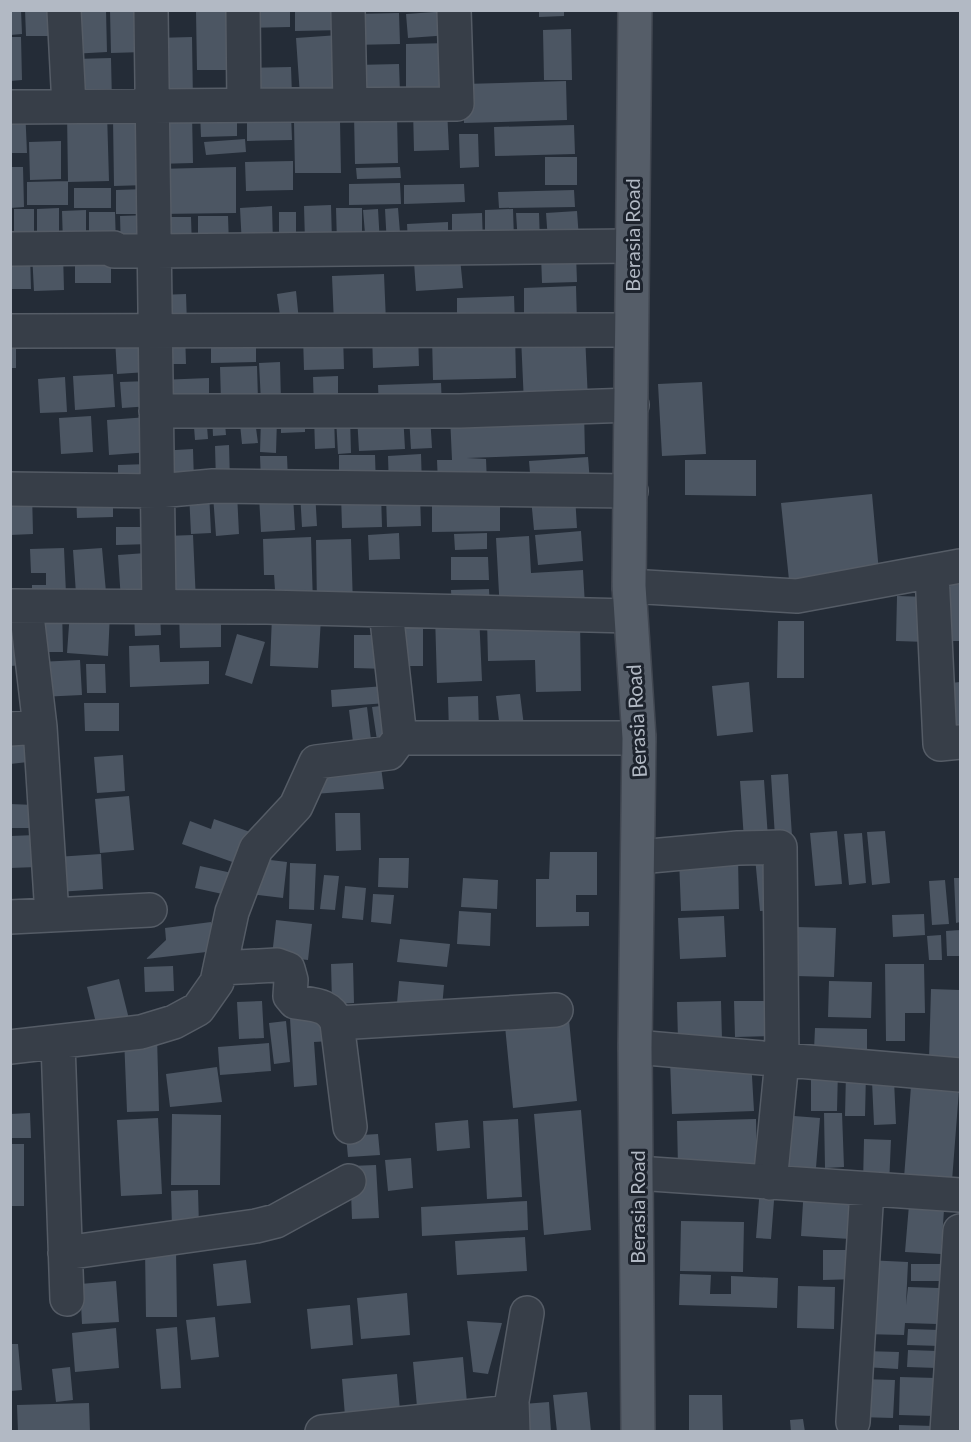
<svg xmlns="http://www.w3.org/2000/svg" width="971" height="1442" viewBox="0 0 971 1442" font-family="Lato,sans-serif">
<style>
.building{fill:#4c5663}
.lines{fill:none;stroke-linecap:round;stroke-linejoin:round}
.minor-casing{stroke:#555c66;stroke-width:36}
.major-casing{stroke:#414751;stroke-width:36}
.minor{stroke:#373e48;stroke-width:33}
.major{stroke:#555d68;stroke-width:33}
.labels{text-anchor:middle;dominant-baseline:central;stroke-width:6;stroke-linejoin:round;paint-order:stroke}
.street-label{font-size:20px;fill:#b2b9c4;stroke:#1d232d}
</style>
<rect width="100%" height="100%" fill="#242c37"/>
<path class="building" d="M10 10H21L22 34 10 35Z
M25 10H60V36H26Z
M70 10H106L107 52 71 54Z
M143 10 144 52 111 53 110 11Z
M248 10H290V27L248 28Z
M295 10H343L344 30 295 31Z
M539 10H564V16L539 17Z
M238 11 239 70H197L196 12Z
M449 11 450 35 408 38 406 14Z
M399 13 400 44 351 45 350 14Z
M571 29 572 80H544L543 30Z
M339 35 342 94 300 96 296 38Z
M10 37H21L22 80 10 81Z
M192 37 193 103 157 104 155 38Z
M449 43 451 101 406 102V44Z
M111 58 112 103H75L74 59Z
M399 64 400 93 357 94 356 65Z
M291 67 292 95 247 96 246 68Z
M566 81 567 120 464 123V84Z
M10 107H25L27 153H10Z
M447 109 449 150 414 151 413 110Z
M237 111V136L201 137 200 112Z
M67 112H107L109 181 68 182Z
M192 113 193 163 156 164 155 114Z
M291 114 292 140 247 141V115Z
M354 115H397L398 163 355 164Z
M113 119H146L147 185 114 186Z
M340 121 341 173H295L294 122Z
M574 125 575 154 495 156 494 127Z
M459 134H478L479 167 460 168Z
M245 139 246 152 206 155 204 142Z
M61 141V179L30 180 29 142Z
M545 157H577V185H545Z
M293 161V190L246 191 245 162Z
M10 167H23L24 207 10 208Z
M236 167V213L158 214 157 169Z
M400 167 401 178 357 179 356 168Z
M68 181V205H27V182Z
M400 183 401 204 349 205V184Z
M464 184 465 202 404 204V185Z
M74 188H111V208H74Z
M147 189V214H116V190Z
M574 190 575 207 499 208 498 192Z
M331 205 332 241 305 242 304 206Z
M272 206 273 244 242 246 240 208Z
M59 208V242L37 243V209Z
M336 208H362V243H337Z
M398 208 401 245 387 246 385 209Z
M14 209H34V244H14Z
M378 209 380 244 366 245 363 210Z
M513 209 514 240 485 241V210Z
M86 210V243L63 244 62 211Z
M577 211 579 239 548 241 546 213Z
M89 212H115L116 245 89 246Z
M279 212H296V243H279Z
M482 213 483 244 452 245V214Z
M516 213H539L540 243 518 244Z
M150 215 151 250H121L120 216Z
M198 216H228L229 245 198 246Z
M158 217H191L192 248 158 249Z
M448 222V242L408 243 407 224Z
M30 252 31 289H10V253Z
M63 252 64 290 34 291 32 253Z
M75 253H111V283H75Z
M576 254 577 282 542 283 541 255Z
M460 258 463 288 416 291 414 262Z
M384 274 386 322 334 324 332 276Z
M576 286 577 323 524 324V288Z
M296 291 299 321 281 323 277 294Z
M186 294 187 325 160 327 159 295Z
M514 296 515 324 457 326V298Z
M418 331 419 366 373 368 372 332Z
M185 332 186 364H160V333Z
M256 333V362L211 363V334Z
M515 333 516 378 433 380 432 336Z
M585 334 588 401 524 404 521 337Z
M343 335 344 369 304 370 303 336Z
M10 336H16V368H10Z
M144 337 147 372 117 374 115 338Z
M280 362 281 402H261L259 363Z
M257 366 258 400 221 401 220 367Z
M113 374 115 407 75 410 73 376Z
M338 376V409H314L313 377Z
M65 377 67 412 40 413 38 379Z
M209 378V408L159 409V380Z
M149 381 151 406 122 408 120 382Z
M702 382 706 454 662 456 658 384Z
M441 383 442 408 379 409 378 385Z
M584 411 585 454 467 458 486 459 487 483 438 484 437 460H452L450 416Z
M224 412 226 435 213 436 212 413Z
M206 413 208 439 195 440 193 414Z
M254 413 258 443 242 444 239 414Z
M403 413 405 449 359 451 357 416Z
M305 414V432L281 433V415Z
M334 415 335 448 315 449 314 416Z
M430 415 432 448 411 449 409 417Z
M91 416 93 452 61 454 59 418Z
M148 417 151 452 109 455 107 420Z
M350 417 351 453 338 454 336 418Z
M261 418 277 419 276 453 260 452Z
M229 445 230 482H216L215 446Z
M193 449 194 482 160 484 158 451Z
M421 454 422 486 389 488 388 456Z
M339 455H375L376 487H339Z
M260 456H287L288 480 261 481Z
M588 457 590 482 531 485 529 461Z
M685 460H756V496L685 495Z
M149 464V483L118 484V465Z
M10 491 32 492 33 534 10 535Z
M209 491 211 533 191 534 189 493Z
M315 491 317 526 302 527 300 492Z
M113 492V517L77 518 76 493Z
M237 493 239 534 216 536 213 495Z
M381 493 382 527 342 528 341 494Z
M500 494V531L432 532V496Z
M872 494 879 572 789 580 781 503Z
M293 495 295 530 261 532 259 496Z
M420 495 421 526 387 527 386 496Z
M575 495 577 528 534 530 531 498Z
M116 527H151V544L116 545Z
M581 531 583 561 538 565 535 535Z
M399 533 400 559 369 560 368 535Z
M487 533V549L455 550 454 534Z
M193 535 196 602 167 604 165 536Z
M529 536 531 573 583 570 585 606 500 612 496 538Z
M311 537 313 604 261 605 260 590H275L274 575H264L263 539Z
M351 539 353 606 317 607 316 540Z
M64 548 66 594 32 596V585H46V573H31L30 549Z
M102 548 106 592 76 594 73 550Z
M146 553 149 599 121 601 118 555Z
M451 557H488L489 580H451Z
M960 579V641H942L938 580Z
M489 589 490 609 452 611 451 590Z
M897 596 928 597 927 642 896 641Z
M62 607 63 652H36L35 608Z
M179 609H221V647L180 648Z
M70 611 110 613 108 656 67 653Z
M160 611 161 635 135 636 134 612Z
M479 614 482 681 437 683 435 615Z
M396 615H423V666H396Z
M10 616 24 665 10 666Z
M272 616 321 618 318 668 270 666Z
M580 619 581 691 536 692 535 660 488 661 487 620Z
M778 621H804V678H777Z
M237 634 265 642 252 684 225 675Z
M354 635H387V669L354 668Z
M159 645 160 662 209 661V684L130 687 129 646Z
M80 660 82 695 40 697 38 662Z
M86 664H105L106 693H87Z
M749 682 753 732 717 736 712 686Z
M960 682V735L945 736 942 684Z
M385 686 387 703 332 707 331 690Z
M520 694 524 726 500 729 496 696Z
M478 696 479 731 449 732 448 697Z
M84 703H119V731H85Z
M389 705 395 744 378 747 372 707Z
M367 707 372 748 354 750 349 710Z
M26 733 28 762 10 764V734Z
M123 755 125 791 97 793 94 757Z
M380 760 384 789 313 794 321 767Z
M788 774 792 836 775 837 771 775Z
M764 780 768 838 744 840 740 781Z
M129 796 134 850 100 853 95 799Z
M10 804 35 805 34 828H10Z
M335 813H360L361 850 336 851Z
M214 819 250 832 238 864 182 844 190 821 211 829Z
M837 831 842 884 815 886 810 833Z
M885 831 890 883 872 885 867 832Z
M862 833 866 883 849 885 844 834Z
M36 835 37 867 10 868V836Z
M550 852H597V895H576V912H589V926L536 927V879H549Z
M101 854 103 889 58 892 56 857Z
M774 856 778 910 760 911 755 857Z
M738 857 739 909 681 911 679 859Z
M253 858 287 862 283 898 249 894Z
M379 858H409L408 888 378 887Z
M290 863 316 864 314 910 289 909Z
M200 866 232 873 227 895 195 888Z
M324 875 339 876 335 910 320 909Z
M463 878 498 880 497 909 461 907Z
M954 878H960V922L956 923Z
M945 880 949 924 932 925 929 881Z
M345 886 366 888 363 920 342 918Z
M373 894 394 895 391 924 371 922Z
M459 911 491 913 490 946 457 944Z
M924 914 925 935 893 937 892 915Z
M724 916 726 957 680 959 678 918Z
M276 920 312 924 308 960 272 956Z
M211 922 215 951 146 959 166 940 165 928Z
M796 927 836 928 834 977 795 976Z
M960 930V956H947L946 931Z
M941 935 942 960H929L927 936Z
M400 939 450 944 447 967 397 962Z
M353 963 354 1003 332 1004 331 964Z
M885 964H924L925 1013H905V1041H886Z
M173 966 174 991 145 992 144 967Z
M119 979 130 1023 98 1031 87 987Z
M399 981 444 985 442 1008 397 1003Z
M829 981 872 982 871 1018 828 1017Z
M931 989 960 990V1061L929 1060Z
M262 1001 264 1038 239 1039 237 1002Z
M721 1001 722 1039 678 1040 677 1002Z
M734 1001H775L776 1036 735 1037Z
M331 1016 332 1041 314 1042 317 1085 294 1087 290 1018Z
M569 1020 577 1101 513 1108 505 1026Z
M286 1021 290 1062 274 1064 269 1023Z
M815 1028 867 1029V1051L814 1050Z
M157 1036 159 1111 127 1112 124 1037Z
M269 1043 271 1071 220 1075 218 1047Z
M751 1059 754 1111 672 1114 670 1060Z
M217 1067 222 1102 170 1107 166 1074Z
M811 1068 838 1070 837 1111H811Z
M846 1073H866L865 1116H845Z
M894 1080 896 1124 874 1125 872 1081Z
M911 1086 959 1090 952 1181 904 1178Z
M581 1110 591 1230 544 1235 534 1114Z
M30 1113 31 1138H10V1114Z
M824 1113H842L844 1167 825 1168Z
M172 1114 221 1115 220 1185H171Z
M781 1115 820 1118 815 1180 777 1177Z
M158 1118 162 1194 121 1196 117 1120Z
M518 1119 522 1197 487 1199 483 1121Z
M756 1119 757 1165 678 1167 677 1121Z
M468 1120 470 1148 437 1151 435 1123Z
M378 1134 380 1155 348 1157 346 1136Z
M864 1139 891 1140 889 1185 863 1184Z
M10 1144H24V1206H10Z
M411 1158 413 1188 388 1191 385 1160Z
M376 1165 379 1218 352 1219 350 1166Z
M804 1186 854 1188 850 1239 801 1236Z
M760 1187 775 1188 771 1239 756 1238Z
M198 1190 199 1227 172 1228 171 1191Z
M910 1193 945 1195 941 1254 905 1252Z
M527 1201 528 1230 422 1236 421 1207Z
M681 1221 744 1222 743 1272 680 1271Z
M525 1237 527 1271 457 1275 455 1241Z
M145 1249H176L177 1317H146Z
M823 1250H858V1279L823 1280Z
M246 1260 251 1303 217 1306 213 1264Z
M866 1260 908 1262 906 1305 908 1287 939 1288 937 1324 905 1323 904 1335 862 1334Z
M911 1264H943V1281H911Z
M680 1274 711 1275 710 1294H731V1276L778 1278 777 1308 679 1305Z
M116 1281 119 1322 82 1324 80 1284Z
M798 1286 835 1287 834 1329 797 1328Z
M407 1293 410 1335 361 1339 357 1298Z
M350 1305 353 1345 311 1349 307 1309Z
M215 1317 219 1357 191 1360 186 1320Z
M467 1321 502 1323 488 1374 473 1372Z
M177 1327 181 1388 161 1389 156 1329Z
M116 1328 119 1368 75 1372 72 1333Z
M908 1329 940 1330V1346L907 1345Z
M10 1344H18L22 1390 10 1391Z
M908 1350 938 1351 937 1368 907 1367Z
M864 1351 899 1352 898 1369 864 1367Z
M463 1357 468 1414 418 1418 413 1362Z
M70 1367 73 1400 56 1402 52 1369Z
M397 1374 400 1411 345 1416 342 1379Z
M900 1377 936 1378 935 1416 899 1415Z
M860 1379 895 1380 893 1418 858 1417Z
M587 1392 591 1432H557L553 1395Z
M689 1395H722L723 1432H689Z
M549 1402 551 1432H525L523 1404Z
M89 1403 90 1432H18L17 1405Z
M803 1419 805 1432H791L790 1420Z
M899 1425 934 1426V1432H899Z"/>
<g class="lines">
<defs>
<path id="minor" d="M64 10 69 106
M151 10 159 606
M243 10 244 105
M348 10 350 104
M10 107 457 104 454 10
M10 249 114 248V251H155L631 246
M10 331 631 330
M156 411H460L632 405
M10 489 158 491 213 486 631 491
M932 573 940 744 960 742
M629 586 797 596 960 566
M10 606 266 607 630 616
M26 607 40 727 52 915
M10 729 40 727
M400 738H639
M639 857 738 848 780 847 782 1060 770 1183
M10 917 150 910
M220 968 277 965 288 969 291 980 290 996 295 1002C314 1005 330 1004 337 1023L350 1127
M337 1023 556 1010
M58 1043 67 1299
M10 1047 141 1032 174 1022 198 1009 217 982 232 912 256 849 296 806 316 762 389 753 400 738 386 611
M635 1047 960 1075
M637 1173 960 1195
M65 1253 256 1226 276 1221 349 1181
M853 1422 867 1189
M322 1432 512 1412
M513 1432 512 1401 527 1313
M947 1432 960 1231"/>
<path id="major" d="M635 10 629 586 639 738 635 1047 638 1432"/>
</defs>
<use href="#minor" class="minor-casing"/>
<use href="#major" class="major-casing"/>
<use href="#minor" class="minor"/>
<use href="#major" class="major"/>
</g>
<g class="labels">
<g class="street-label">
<text transform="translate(632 235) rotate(-90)">Berasia Road</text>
<text transform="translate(636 721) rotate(-93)">Berasia Road</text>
<text transform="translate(637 1207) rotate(-90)">Berasia Road</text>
</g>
</g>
<rect width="971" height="1442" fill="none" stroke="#b2b9c4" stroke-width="24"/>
</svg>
